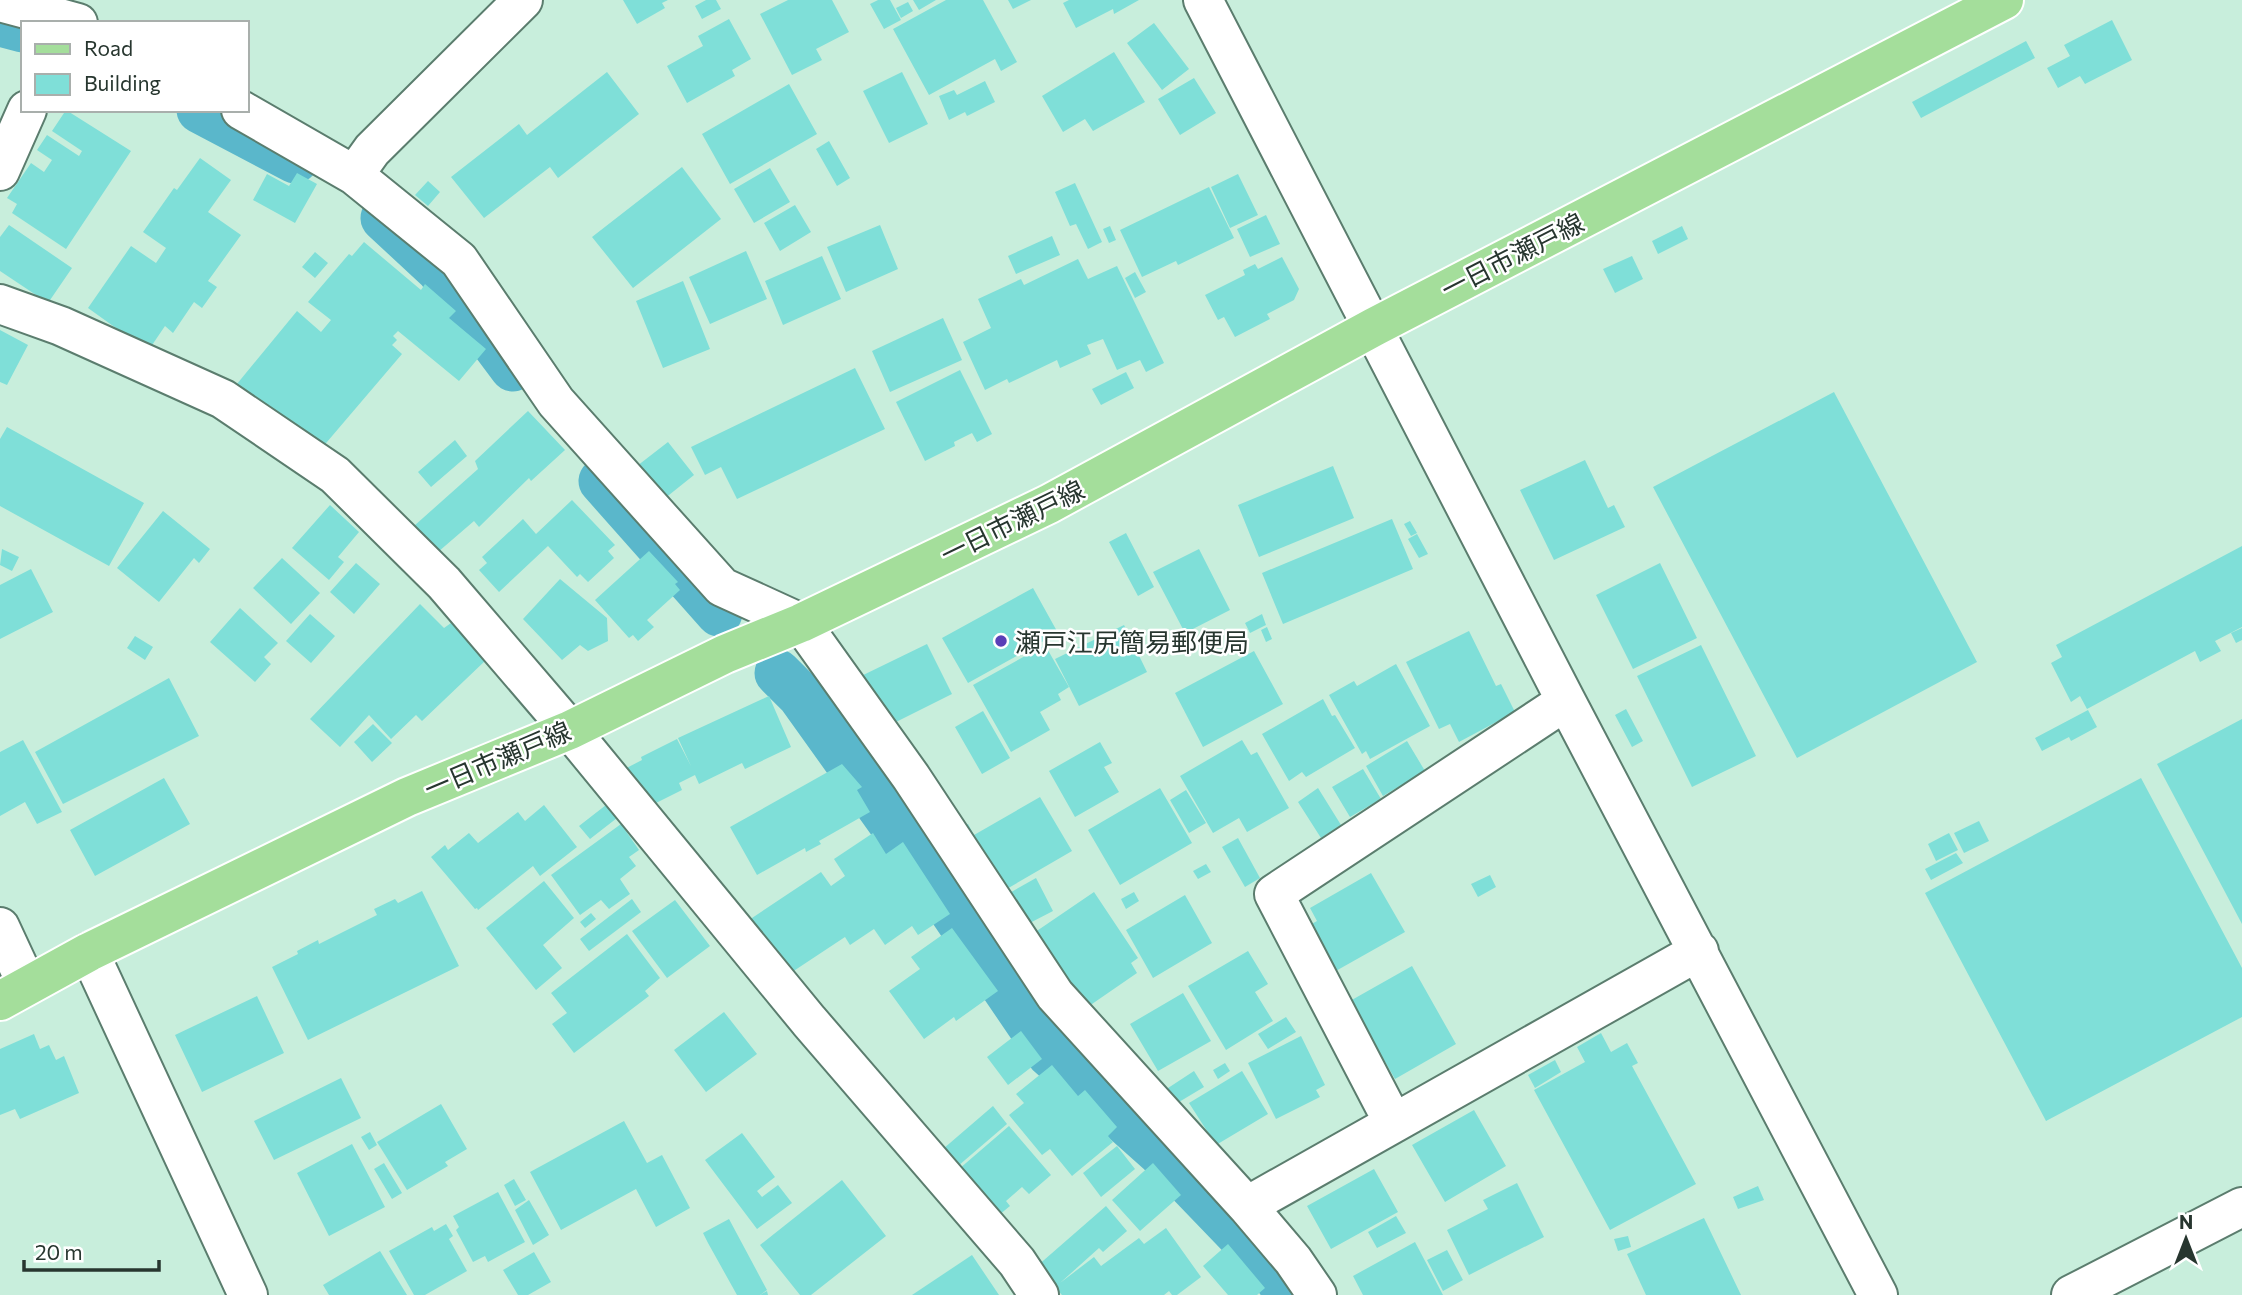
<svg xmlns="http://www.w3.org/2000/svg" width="2242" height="1295" viewBox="0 0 2242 1295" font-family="Commissioner,'Noto Sans JP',sans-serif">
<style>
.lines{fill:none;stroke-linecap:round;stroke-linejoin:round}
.canal{stroke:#5ab7cb;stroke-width:47}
.building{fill:#7fdfd8}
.minor-casing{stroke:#5b7d6e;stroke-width:42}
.major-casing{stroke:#fff;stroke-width:42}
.minor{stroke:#fff;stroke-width:38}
.major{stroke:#a4de9b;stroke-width:38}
.poi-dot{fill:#593fb7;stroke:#fff;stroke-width:2.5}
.labels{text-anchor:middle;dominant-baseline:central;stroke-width:5;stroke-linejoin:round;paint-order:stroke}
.street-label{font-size:26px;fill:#27362f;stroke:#fff}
.poi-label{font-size:26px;fill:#27362f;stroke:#fff;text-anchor:start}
</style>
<rect width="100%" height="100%" fill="#c8eedc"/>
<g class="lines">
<path class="canal" d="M0 23 23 29
M200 110 295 160
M384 218 439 269 513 368
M602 481 719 613
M778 673 801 696 916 857 1050 1054 1160 1152 1264 1260 1290 1295"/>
</g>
<path class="building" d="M623 0H668L662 3 665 8 637 24Z
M706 0H716L721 9 702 19 695 6Z
M788 0H832L849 32 816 49 822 60 792 75 760 14Z
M878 0H890L901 20 884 29 870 4Z
M913 0H936L919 10Z
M946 0H983L1017 62 1001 71 995 59 929 95 893 29Z
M1008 0H1031L1013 9Z
M1069 0H1139L1114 14 1113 9 1076 28 1063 3Z
M908 2 913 11 901 18 896 8Z
M729 19 751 59 732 70 735 76 687 103 667 66 703 46 698 36Z
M2112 20 2132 60 2085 84 2080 76 2058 88 2047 68 2070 56 2064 45Z
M1154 23 1189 69 1162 90 1127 43Z
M2026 41 2035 58 1921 118 1912 102Z
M1114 52 1145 102 1093 131 1085 119 1063 132 1042 96Z
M607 72 639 114 558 178 550 167 484 218 451 177 519 124 527 135Z
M902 72 928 124 889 143 863 91Z
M1194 78 1216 113 1180 135 1158 99Z
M985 81 995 102 967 116 965 112 949 120 939 96 954 90 957 95Z
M789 84 817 134 730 184 702 134Z
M66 110 131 151 66 249 12 213 17 204 7 198 31 163 44 172 52 160 37 150 47 135 79 156 82 151 52 131Z
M829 141 850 178 837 186 816 149Z
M200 158 231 180 208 212 241 235 208 281 217 287 202 308 194 302 173 333 165 326 148 351 88 308 131 246 156 263 166 248 143 232 174 188 177 190Z
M682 167 721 219 633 288 592 237Z
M770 168 790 202 754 223 734 189Z
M297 173 317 184 295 223 253 200 267 174 289 186Z
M1238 174 1258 215 1230 228 1211 187Z
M428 181 440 192 428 206 415 195Z
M1075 183 1102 242 1088 249 1076 224 1070 226 1055 192Z
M1209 187 1234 238 1178 265 1176 261 1142 277 1120 230Z
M795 205 811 232 780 251 764 223Z
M1266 215 1280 244 1250 257 1237 229Z
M9 225 72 268 48 303 0 271V237Z
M880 225 898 269 846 292 827 247Z
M1110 226 1116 240 1109 243 1103 229Z
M1682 226 1688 239 1658 254 1652 241Z
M1052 236 1060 255 1016 274 1008 256Z
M364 242 421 290 425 284 456 311 449 318 486 349 459 381 398 331 393 336 397 340 392 345 402 354 321 449 269 405 262 414 232 390 297 311 321 332 331 320 308 302 349 254 352 256Z
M746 251 767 299 710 324 689 277Z
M315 252 328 263 315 278 302 267Z
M822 256 841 299 783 325 765 281Z
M1632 256 1643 279 1615 293 1603 269Z
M1282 257 1299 289 1294 300 1267 314 1270 319 1235 337 1224 317 1218 320 1205 295 1245 275 1243 270 1255 264 1258 269Z
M1078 259 1088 279 1117 266 1164 363 1146 372 1140 360 1117 370 1103 339 1087 345 1091 354 1060 368 1057 360 1009 383 1007 379 985 390 963 342 991 328 978 299 1021 279 1024 285Z
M1135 272 1146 292 1135 298 1125 278Z
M683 281 710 349 663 368 636 301Z
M943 318 962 360 890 392 872 351Z
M0 330 28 345 7 385 0 382Z
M855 368 885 429 737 499 721 467 705 475 691 447Z
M960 370 992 434 977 442 972 433 954 442 955 446 925 461 896 402Z
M1126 372 1134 388 1101 405 1092 389Z
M1834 392 1977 662 1797 758 1653 487Z
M528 411 565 450 531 481 529 478 479 527 474 521 438 552 414 526 478 469 475 461Z
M7 427 144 503 109 566 0 506V439Z
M455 440 467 456 431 487 418 472Z
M668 442 694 475 664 499 637 466Z
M1585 460 1608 508 1614 505 1625 527 1554 560 1520 490Z
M1333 466 1354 518 1259 557 1238 505Z
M572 500 615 545 608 551 614 558 588 582 580 574 577 577 548 546 499 592 479 570 487 563 482 557 523 519 536 534Z
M330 505 359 532 338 557 344 562 329 580 292 548Z
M163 511 210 549 199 563 194 558 159 602 117 568Z
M1392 519 1413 569 1283 624 1262 573Z
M1410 521 1417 533 1411 536 1404 524Z
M1126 533 1154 587 1138 596 1109 542Z
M1417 534 1428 554 1419 558 1408 539Z
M2242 546V627L2215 641 2221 651 2200 662 2195 651 2087 709 2080 696 2071 702 2051 663 2062 657 2056 645Z
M2 549 19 557 12 571 0 565Z
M1199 549 1230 610 1185 633 1153 572Z
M649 551 678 582 675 584 680 590 647 620 654 627 638 641 633 635 629 638 595 600Z
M282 558 320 593 291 624 253 588Z
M356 563 380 584 354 614 330 592Z
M1660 563 1697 638 1633 669 1596 595Z
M31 569 53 612 0 639V585Z
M560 579 607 618 608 641 588 651 580 645 562 660 523 619Z
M1033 588 1058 633 968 683 942 638Z
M420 604 444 628 451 623 486 660 422 721 416 715 391 739 369 715 340 747 310 719Z
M240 608 278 643 264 657 271 664 255 682 210 642Z
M310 614 335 636 311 663 286 641Z
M1262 614 1266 625 1250 633 1245 623Z
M1124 625 1147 672 1079 706 1055 659Z
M1267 627 1272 639 1266 642 1261 630Z
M2242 628V640L2236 643 2231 633Z
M1469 631 1496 686 1501 684 1515 712 1459 742 1450 724 1439 729 1406 662Z
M135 636 153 647 145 660 127 648Z
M927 644 952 694 880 730 855 679Z
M1045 645 1069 687 1058 694 1061 700 1040 712 1050 730 1011 752 973 685Z
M1701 645 1756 756 1692 787 1637 676Z
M1254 651 1283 704 1203 747 1175 693Z
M1396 664 1430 726 1370 759 1366 751 1362 754 1329 695 1354 681 1357 686Z
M169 678 199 736 63 804 35 752Z
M769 696 791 747 745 769 742 763 699 784 695 775 679 783 682 790 644 809 615 774 642 760 641 757 677 739 691 766 678 738Z
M1323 699 1332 716 1335 715 1355 748 1306 777 1302 772 1289 781 1262 734Z
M1626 709 1643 741 1632 747 1615 715Z
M2088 710 2097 727 2071 741 2069 737 2042 751 2035 738Z
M983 711 1010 758 982 774 955 727Z
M2242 719V924L2157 764Z
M373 724 392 743 372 762 354 742Z
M23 740 62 812 37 824 25 802 0 816V752Z
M1242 740 1251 755 1257 752 1289 808 1247 832 1239 818 1213 833 1180 776Z
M1407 741 1425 771 1383 796 1366 766Z
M1100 742 1112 763 1104 767 1119 792 1075 817 1049 771Z
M842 764 862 787 857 790 870 812 819 841 821 844 806 852 805 848 757 875 730 827Z
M1363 769 1381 799 1350 817 1332 787Z
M164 778 190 824 95 876 70 830Z
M2141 778 2242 968V1017L2046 1121 1925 893Z
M1160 788 1192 843 1120 885 1088 830Z
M1318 788 1341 825 1321 838 1298 802Z
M1186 790 1206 823 1189 833 1170 800Z
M1040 797 1072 851 998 894 957 830 968 824 974 835Z
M544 805 577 847 540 876 533 866 478 910 477 908 475 909 431 857 445 845 448 850 469 833 478 843 518 812 525 821Z
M606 805 617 818 590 839 579 826Z
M1979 821 1989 841 1964 853 1954 833Z
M621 824 639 850 629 857 636 866 620 879 630 894 609 909 601 900 580 915 551 875Z
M873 833 886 854 903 842 950 914 918 935 912 926 885 945 874 929 850 945 845 937 780 980 743 924 821 872 831 886 845 876 834 859Z
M1949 833 1958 850 1936 861 1928 844Z
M1238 838 1260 878 1245 887 1222 847Z
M1956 853 1963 863 1931 880 1925 869Z
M1206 864 1211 872 1198 879 1193 871Z
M1371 873 1405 932 1334 972 1308 926 1317 921 1310 908Z
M1490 875 1496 887 1478 897 1471 884Z
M1036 878 1053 911 1022 927 1004 896Z
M544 881 574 918 543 945 562 968 536 990 486 928Z
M422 891 459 966 308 1040 272 967 298 954 297 951 318 940 319 944 377 915 374 909 395 899 398 903Z
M1094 892 1138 958 1131 963 1137 973 1076 1015 1025 939Z
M1134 892 1139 901 1126 909 1121 899Z
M1185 895 1212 943 1153 978 1126 930Z
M632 899 641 912 589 951 580 939Z
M675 900 710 946 667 978 632 931Z
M591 913 596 919 585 928 580 922Z
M952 928 998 991 956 1021 954 1017 924 1039 889 991 920 969 911 957Z
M627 934 660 978 645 991 649 996 574 1053 552 1024 567 1013 551 993Z
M1248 951 1268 984 1255 992 1273 1021 1226 1050 1188 986Z
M1412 966 1456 1044 1395 1079 1350 1001Z
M1183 993 1211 1041 1158 1071 1130 1024Z
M257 996 284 1053 202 1092 175 1035Z
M724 1012 757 1054 706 1092 674 1050Z
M1286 1017 1296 1032 1268 1049 1258 1034Z
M1021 1031 1042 1059 1008 1085 987 1057Z
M1601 1033 1611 1052 1627 1043 1638 1063 1632 1066 1696 1184 1610 1230 1534 1090 1585 1062 1577 1047Z
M34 1034 40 1049 49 1045 56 1060 64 1056 79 1093 20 1119 15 1109 0 1115V1049Z
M1301 1036 1325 1085 1316 1090 1320 1097 1276 1119 1248 1063Z
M1555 1060 1561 1072 1535 1088 1528 1075Z
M1225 1063 1230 1071 1218 1079 1213 1070Z
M1052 1065 1078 1096 1085 1090 1117 1127 1108 1136 1113 1142 1072 1176 1050 1149 1042 1155 1009 1115 1024 1103 1016 1094Z
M1194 1071 1204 1087 1174 1105 1165 1090Z
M1242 1071 1268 1114 1216 1145 1189 1103Z
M341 1078 361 1118 274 1160 254 1121Z
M441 1104 467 1149 445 1162 448 1166 407 1190 377 1142Z
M993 1106 1007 1124 958 1166 943 1149Z
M1474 1110 1506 1166 1445 1202 1412 1145Z
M624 1121 647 1163 662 1155 690 1208 656 1227 636 1189 561 1230 530 1172Z
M1009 1126 1051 1175 1029 1194 1022 1187 1006 1201 1010 1206 999 1215 959 1169Z
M370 1132 377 1145 369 1150 361 1137Z
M742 1133 775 1177 757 1191 762 1197 778 1185 792 1203 757 1229 705 1160Z
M352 1144 385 1207 329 1236 297 1173Z
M1117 1146 1135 1169 1101 1197 1083 1173Z
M384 1163 402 1193 392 1199 374 1169Z
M1153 1163 1181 1195 1140 1231 1112 1200Z
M1374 1169 1398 1212 1331 1249 1307 1206Z
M514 1179 526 1200 515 1206 504 1185Z
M842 1180 886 1236 811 1295H800L760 1245Z
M1517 1183 1544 1237 1469 1275 1447 1230 1488 1209 1483 1200Z
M1758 1186 1764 1200 1738 1209 1733 1197Z
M498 1192 525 1242 488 1262 485 1256 473 1262 456 1230 459 1227 453 1216Z
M529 1200 549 1235 533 1245 515 1210Z
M1106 1206 1127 1231 1103 1252 1099 1248 1060 1283 1094 1257 1101 1266 1139 1238 1144 1244 1166 1228 1201 1277 1177 1295H1172L1169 1291 1164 1295H1062L1036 1267Z
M1396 1216 1406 1233 1377 1248 1368 1232Z
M1704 1218 1741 1295H1646L1627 1254Z
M729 1219 767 1290 760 1295 767 1291 768 1295H737L708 1243 703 1233Z
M446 1224 453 1236 449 1239 467 1271 425 1295H414L389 1251 432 1227 434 1231Z
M1628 1236 1631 1247 1618 1251 1614 1239Z
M1415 1242 1443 1295H1363L1353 1276Z
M1228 1244 1265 1288 1257 1295H1228L1203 1266Z
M1447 1250 1463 1280 1443 1291 1427 1260Z
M380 1251 407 1295H329L323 1285Z
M534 1252 551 1282 528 1295H518L503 1270Z
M972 1255 999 1295H912Z"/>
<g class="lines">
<defs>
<path id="minor" d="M1203 0 1566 701 1878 1295
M0 2 78 23
M241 110 354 175 459 260 556 402 722 587 801 623 911 777 1055 995 1247 1206 1293 1260 1317 1295
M0 171 27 110
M354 175 372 150 523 0
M0 304 61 326 223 399 335 475 444 583 570 730 809 1021 1017 1262 1039 1295
M0 927 27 985
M89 952 248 1295
M1393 1122 1274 894 1566 701
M1247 1206 1699 951
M2071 1295 2242 1207"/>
<path id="major" d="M0 1001 89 952 407 797 570 730 725 654 801 623 1049 504 1374 327 2004 0"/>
</defs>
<use href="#minor" class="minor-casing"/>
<use href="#major" class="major-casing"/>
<use href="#minor" class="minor"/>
<use href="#major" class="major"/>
</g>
<circle class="poi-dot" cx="1001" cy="641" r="7"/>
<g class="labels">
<g class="street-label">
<text transform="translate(1512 255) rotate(-27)">一日市瀬戸線</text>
<text transform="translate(1012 521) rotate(-26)">一日市瀬戸線</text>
<text transform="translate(497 759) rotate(-23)">一日市瀬戸線</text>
</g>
<g class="poi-label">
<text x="1015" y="641">瀬戸江尻簡易郵便局</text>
</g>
</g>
<rect x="21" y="21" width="228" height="91" fill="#ffffff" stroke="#a9afac" stroke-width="2"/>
<rect x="35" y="44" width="35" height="10" fill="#a4de9b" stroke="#a9afac" stroke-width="2"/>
<text x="84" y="56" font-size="21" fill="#27362f">Road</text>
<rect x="35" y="74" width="35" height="21" fill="#7fdfd8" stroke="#a9afac" stroke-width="2"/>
<text x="84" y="91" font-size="21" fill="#27362f">Building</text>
<g transform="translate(2186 1239)" stroke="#ffffff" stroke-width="5" paint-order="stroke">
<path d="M0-5L12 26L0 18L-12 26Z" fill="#27362f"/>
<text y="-10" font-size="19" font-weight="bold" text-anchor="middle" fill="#27362f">N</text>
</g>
<path d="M24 1260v10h135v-10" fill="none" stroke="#27362f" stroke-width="3.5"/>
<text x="35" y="1260" font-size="21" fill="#27362f" stroke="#ffffff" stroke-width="5" paint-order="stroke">20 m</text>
</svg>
